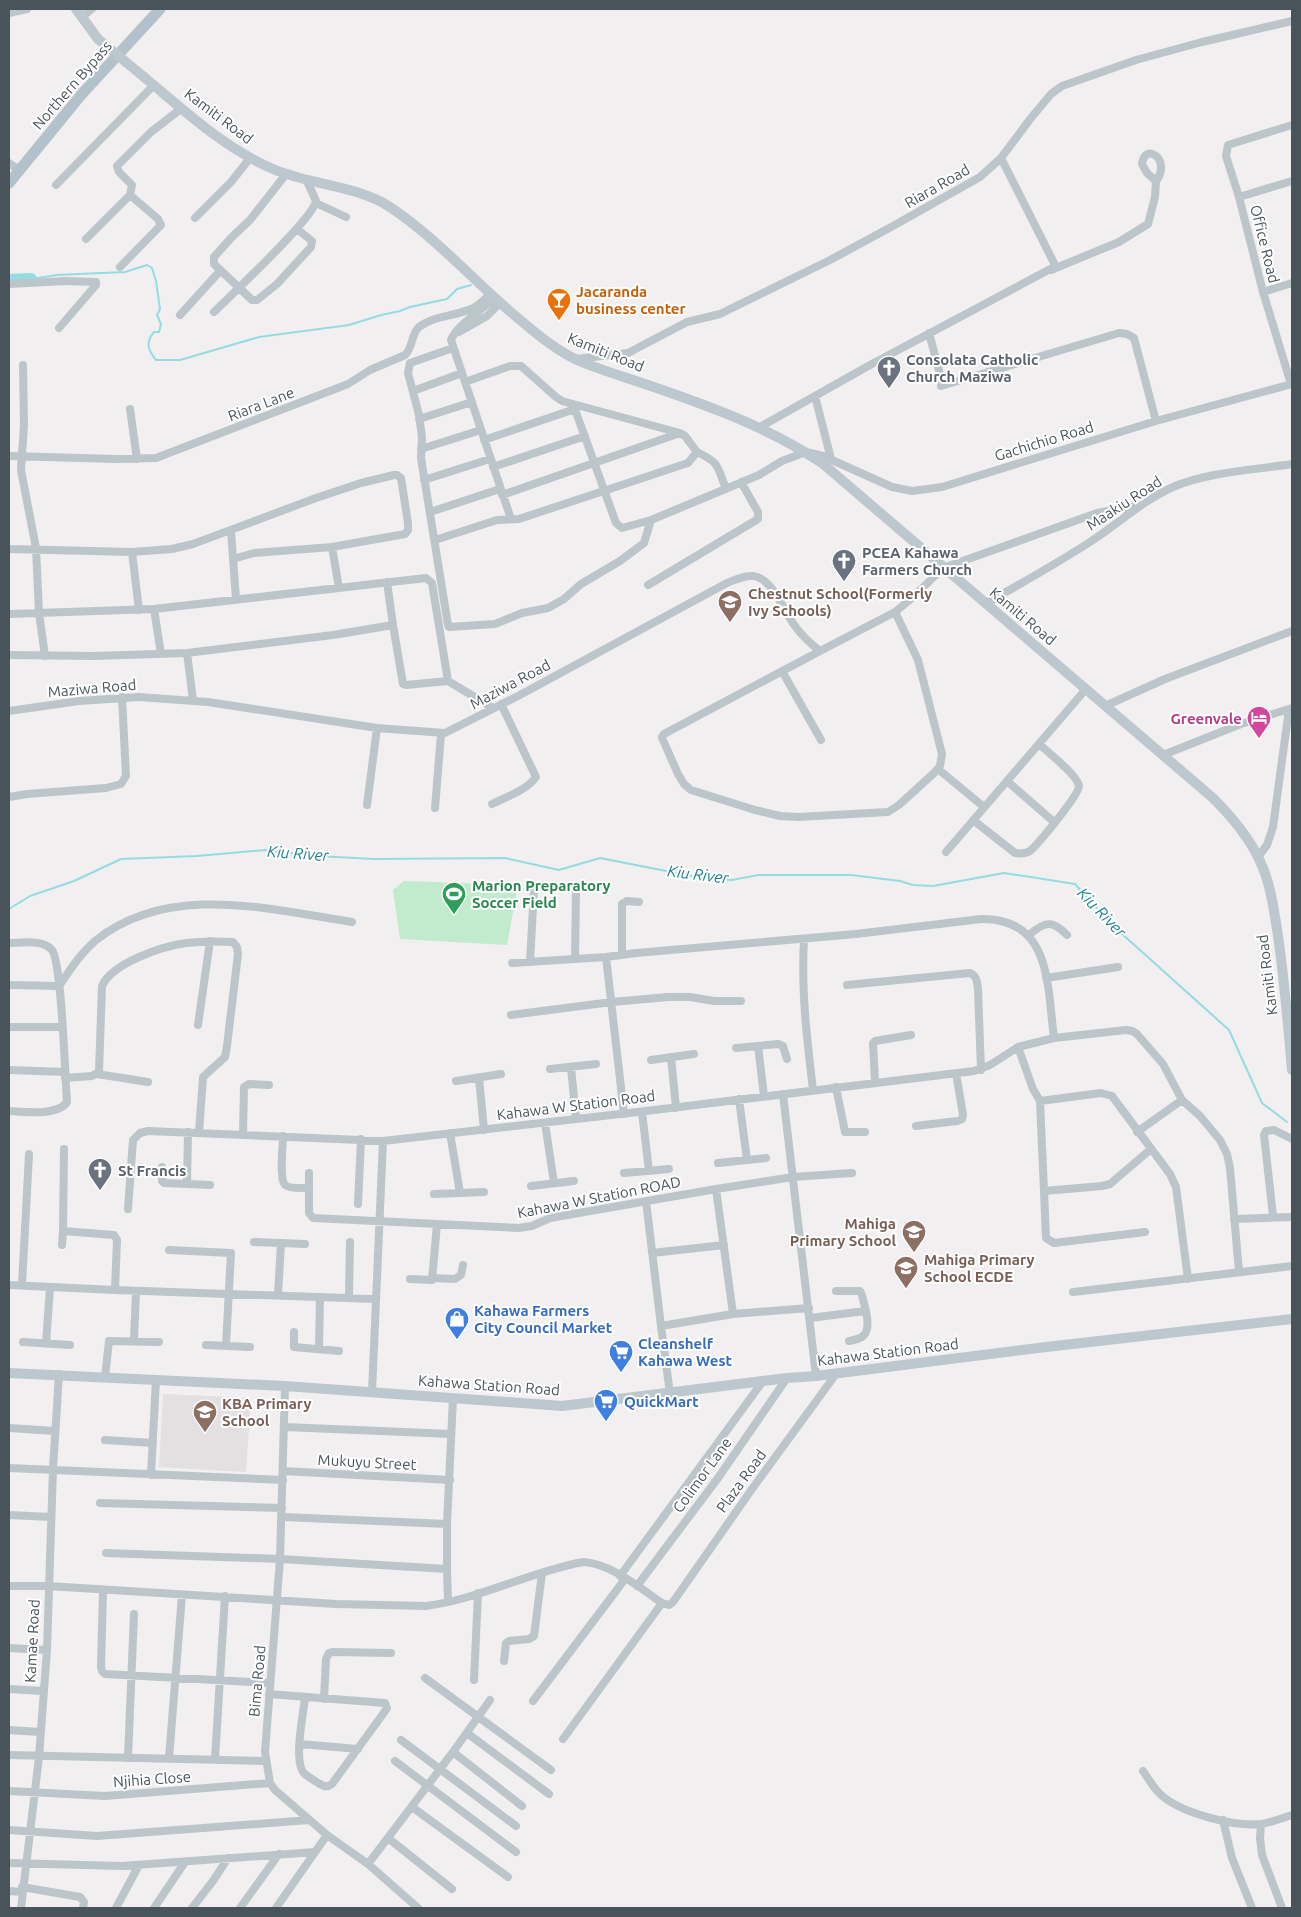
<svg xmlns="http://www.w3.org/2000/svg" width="1301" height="1917" viewBox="0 0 1301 1917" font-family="Ubuntu,sans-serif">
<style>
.education{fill:#e2e0e1}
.pitch{fill:#c2eacd}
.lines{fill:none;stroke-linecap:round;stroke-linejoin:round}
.stream{stroke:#95dbe2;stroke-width:2}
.river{stroke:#95dbe2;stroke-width:12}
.street{stroke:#bcc5ca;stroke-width:8}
.secondary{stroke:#bdc7ce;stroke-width:10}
.primary{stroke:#b2c1ca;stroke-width:11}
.secondary-bridge{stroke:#bdc7ce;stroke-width:10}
.labels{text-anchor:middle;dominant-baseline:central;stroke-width:4;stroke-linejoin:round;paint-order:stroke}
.street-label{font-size:15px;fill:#49545a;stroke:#fff}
.food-label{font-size:15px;font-weight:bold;fill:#c56008;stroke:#fff;text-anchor:start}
.worship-label{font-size:15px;font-weight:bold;fill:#5b616d;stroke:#fff;text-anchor:start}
.education-label{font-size:15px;font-weight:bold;fill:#785e54;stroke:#fff;text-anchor:start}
.hotel-label{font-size:15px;font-weight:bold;fill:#b23c85;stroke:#fff;text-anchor:end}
.leisure-label{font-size:15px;font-weight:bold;fill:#27864d;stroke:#fff;text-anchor:start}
.shop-label{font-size:15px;font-weight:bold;fill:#366cbe;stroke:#fff;text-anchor:start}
.water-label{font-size:16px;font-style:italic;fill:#1c828b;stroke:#fff}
</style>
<rect width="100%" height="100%" fill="#f1efef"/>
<path class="education" d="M163 1394 251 1398 246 1472 159 1467Z"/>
<path class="pitch" d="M404 881 518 885 507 945 400 939 393 890Z"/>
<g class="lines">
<path class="stream" d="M31 279 57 275 125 272 147 265 152 268 156 281 160 309 157 315 161 324 159 332H154C145 343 148 350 156 360H180L259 337 349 325 381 315 400 311 410 307 447 299 457 289 471 285
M9 909 30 896 74 881 121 859 197 856 265 850 317 856 374 859 505 858 559 870 600 858 702 878 732 880 758 875H851L900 881 913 885 933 886 1004 873 1075 884 1111 924 1229 1030 1262 1103 1287 1122"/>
<path class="river" d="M9 280 31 279"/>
<path class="street" d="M9 13 27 9
M82 17 92 9
M9 163 19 170
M286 174 250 220 232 237 214 257V264L252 300H257L277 284 311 247 312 241 297 229
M56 185 154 85
M1239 197 1226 156 1228 145 1292 125
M316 203 346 217
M195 218 231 182 250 158
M86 239 130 195 132 185 119 172 117 166 151 132 182 108
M120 267 161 225 158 219 130 195
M1051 270 1119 242 1148 224 1155 197 1156 181 1147 173 1142 164C1145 141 1172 160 1156 181
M9 284 65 281 96 282V285L59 328
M1263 292 1292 283
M494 298C482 311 457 324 451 340L511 519
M214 312C231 295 313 219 316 201L307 181
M180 315 220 271
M459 332 487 316 500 303
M929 333 941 378V386L1119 333 1127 334 1134 338 1156 421
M453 348 410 363 408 373 419 415 422 437 421 458 448 625 449 627 495 624 522 613 548 608 564 599 581 584 620 561 644 543 651 520
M576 359 628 353 687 322 720 314 830 260 893 226 980 177 1001 158 1031 118 1051 94 1062 86 1136 60 1202 42 1292 21
M23 365 24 425 21 470 36 548 39 613 45 656
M1291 384 1263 292 1239 197 1292 181
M413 391 462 373
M815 396 831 459
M573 404 616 523 622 528 651 520 759 475 782 461 806 452 823 456 892 487 912 491 942 487 1156 421 1292 384
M130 409 137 459
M419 419 472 402
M760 427 870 365 1054 267V263L1001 158
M484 440 575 409
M421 449 481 430
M697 452C720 463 717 466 726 489
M9 456 117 459 156 458 348 384 370 370 405 355C413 348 411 334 419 327 433 316 455 316 471 309 479 306 484 300 490 294
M493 467 585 436
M424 480 490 459
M502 495 680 433
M430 512 500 489
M231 531 236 599
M435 540 497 520 519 519 688 463 697 452 685 436 680 433 562 401 556 397 521 366H510L465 382
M332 547 339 588
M9 549 132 552 172 549 193 544 316 498 361 483 394 475H397L401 478 408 523V530L405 534 332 547 254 553 233 559
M132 552 139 610
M648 585 758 519V512L741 482
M985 604C1020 584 1056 564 1090 542 1118 524 1142 501 1173 487 1208 472 1254 470 1292 464
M154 609 161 654
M9 614 154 609 426 578 432 583 448 681
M393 625 403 684 406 685 448 681 493 708
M820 651 664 734 662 737 663 740 678 774 684 784 691 790 755 810 780 816 798 817 888 812 899 805 934 773 940 766 942 754 918 660 895 612
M187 653 193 700
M9 655 93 656 187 653 333 635 393 625 387 582
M782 671 821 740
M1105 706 1165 679 1292 631
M9 711 79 701 139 697 208 702 377 728 445 733 518 696 727 583C735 580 744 575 753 576 773 578 784 612 795 626 802 636 811 644 820 651L895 612 912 598 943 568 1097 513 1138 506
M1163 755 1241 724 1292 708
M938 769 984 807
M1007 781 1054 822
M9 797 27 794 106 788 121 784 126 776 122 697
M492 804C506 797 527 790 536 777L501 704
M367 805 377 728
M435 808 441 734
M973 820 1015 853C1021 854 1025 854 1030 851 1038 844 1079 795 1079 786 1078 776 1048 752 1039 744
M946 852 1086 689
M1258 857 1267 845 1273 827 1289 709
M1029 935C1045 921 1052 920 1067 935
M804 939C801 990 807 1040 813 1090
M9 943C22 943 43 939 52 950 62 963 65 1079 67 1102 58 1116 24 1112 9 1111
M622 954V904L627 901 639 902
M606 957 624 1114
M575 959 576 888
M530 962 534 889
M512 963 606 957 636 953 856 934 981 919C1052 918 1047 986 1054 1038
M1046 978 1118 967
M9 985 59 986
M847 985 970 973C977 976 977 982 978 989L981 1070
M59 986C70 970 80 954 95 941 168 882 268 909 352 922
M511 1015 612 1002 668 997H690L714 1001H741
M198 1025 210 941
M9 1027H62
M758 1046 778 1044 783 1046 787 1059
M1018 1047 1054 1038 1126 1030 1132 1031 1137 1034 1163 1064 1182 1100 1200 1116 1220 1140 1227 1154 1230 1168 1239 1272
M736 1048 758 1046 764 1096
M671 1057 676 1108
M651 1060 694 1054
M571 1067 576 1119
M550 1069 596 1064
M9 1070 65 1072
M97 1074 148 1082
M65 1078 92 1076 99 1072 102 986C112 963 163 946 186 943 202 941 217 941 233 942L237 947 238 954 227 1046 225 1057 203 1077 199 1132
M479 1078 484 1130
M456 1081 501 1074
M875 1082 873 1043 875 1041 911 1035
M836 1087 845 1132H865
M783 1094 816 1376
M739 1099 747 1160
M1040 1101 1044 1191 1102 1186 1110 1184 1151 1149
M642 1112 649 1171
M545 1123 554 1183
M916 1126 957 1121 962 1119 963 1115 956 1073
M1137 1132 1182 1100
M450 1133 460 1193
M243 1134 244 1087 249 1084 269 1085
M283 1136C283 1145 279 1179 285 1185 289 1189 303 1188 309 1188
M718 1163 766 1158
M162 1167V1181L164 1183 210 1185
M309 1173V1213L313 1218 518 1228 532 1226 550 1218 716 1189 793 1177 852 1173
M624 1173 669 1169
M187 1184 188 1132
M531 1186 574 1181
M716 1189 733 1314
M1044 1191 1046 1238 1054 1243 1145 1232
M434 1194 484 1192
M646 1201 661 1326
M358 1204 361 1139
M128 1209 133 1140 140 1133 148 1131 383 1141 638 1112 974 1071 990 1065 1018 1047 1033 1089 1040 1101 1101 1093 1112 1096 1170 1174 1176 1187 1188 1279
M1273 1216 1264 1135 1266 1131 1274 1130 1292 1139
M1234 1219 1292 1217
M63 1231 64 1149
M254 1242 281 1243
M62 1245 63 1231 114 1235 117 1240 115 1290
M169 1250 231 1253 226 1345
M652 1253 724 1245
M432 1278 455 1279 461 1275 463 1265
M410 1279 432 1280 437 1224
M9 1285 115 1290 374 1299
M22 1285 29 1154
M836 1291H860L862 1295C864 1305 872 1326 864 1335 861 1339 854 1340 849 1341
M1073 1292 1292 1266
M278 1295 281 1243 305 1244
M349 1298 350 1242
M810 1318 865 1311
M294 1332V1347L339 1351
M134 1340 136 1291
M23 1342 70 1345
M46 1344 50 1287
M206 1345 250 1347
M319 1349 320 1297
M105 1377 109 1341 159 1342
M285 1386 280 1559 265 1752 270 1783 275 1790 327 1835 368 1864 418 1908
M372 1392 383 1141
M670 1394 661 1326 733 1314 809 1308
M285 1427 451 1434
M9 1428 55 1431
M105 1440 153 1443
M9 1468 283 1480
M283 1471 450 1480
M151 1475 156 1379
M100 1503 282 1508
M9 1515 51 1517
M283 1517 447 1524
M106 1553 280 1559 447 1569 448 1602
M447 1569V1524L453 1398
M620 1576 763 1381
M9 1586H48L336 1604 426 1606C480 1599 529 1572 583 1562 610 1563 640 1588 662 1603L669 1605 673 1602 752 1489 836 1374
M637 1586 718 1478 787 1378
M103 1591 101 1667 102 1671 105 1674 270 1683
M9 1648 47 1650
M504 1661 506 1643 509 1641 529 1639 534 1636 542 1573
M425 1678 551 1770
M474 1680 478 1593
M9 1689 43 1691
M269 1694 385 1703 387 1708 383 1714 332 1784C325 1789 322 1785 315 1781 311 1778 306 1776 303 1772 294 1759 303 1715 305 1698
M324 1699 326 1659 329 1653 332 1652 391 1653
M533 1701 625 1579
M9 1730 40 1732
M467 1733 549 1794
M563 1739 662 1603
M401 1740 516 1826
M300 1744 358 1749
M453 1752 522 1806
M9 1755 265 1761
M128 1758 134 1614
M169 1758 182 1595
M215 1759 225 1596
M395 1761 516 1852
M1143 1771C1148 1778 1153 1787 1159 1793 1179 1813 1234 1827 1262 1824 1272 1822 1283 1818 1292 1815
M9 1791 105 1796 270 1783
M412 1807 508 1877
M1223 1820 1232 1858 1252 1908
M1261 1824 1260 1838 1262 1855 1282 1908
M9 1830 97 1836 309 1820
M388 1838 452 1889
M9 1863 122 1866 315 1852
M368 1864 453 1752 490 1700
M22 1887 80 1897 84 1902 83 1908
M9 1891 22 1892
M21 1908 39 1757 47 1650 53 1469 59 1374
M116 1908 139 1865
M154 1908 185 1862
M192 1908 213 1881 228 1858
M240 1908 279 1854
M276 1908 327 1835"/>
<path class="secondary" d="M76 9 98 39
M144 77C185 111 224 148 273 169 310 185 356 185 390 207 435 237 472 279 513 314 533 331 553 348 577 360 600 370 625 377 648 385 709 406 768 427 822 463L1213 798C1231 816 1248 836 1259 859 1270 881 1273 905 1277 929 1284 975 1288 1023 1292 1070
M9 1373 285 1386 562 1406 787 1378 816 1376 1046 1347 1292 1319"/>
<path class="primary" d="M9 183 81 95 160 9"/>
<path class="secondary-bridge" d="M98 39 144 77"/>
</g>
<defs>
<symbol id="bar-pin" viewBox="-11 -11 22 30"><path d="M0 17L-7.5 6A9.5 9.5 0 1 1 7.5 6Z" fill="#e8710a" stroke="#fff"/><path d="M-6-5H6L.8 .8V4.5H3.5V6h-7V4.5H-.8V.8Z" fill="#fff"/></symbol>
<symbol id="church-pin" viewBox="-11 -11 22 30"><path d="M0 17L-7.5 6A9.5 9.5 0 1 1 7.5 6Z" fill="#6b7280" stroke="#fff"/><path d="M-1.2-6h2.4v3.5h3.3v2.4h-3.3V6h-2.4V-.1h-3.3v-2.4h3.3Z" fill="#fff"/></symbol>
<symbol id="school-pin" viewBox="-11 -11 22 30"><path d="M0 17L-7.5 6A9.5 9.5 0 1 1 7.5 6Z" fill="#8d6e63" stroke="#fff"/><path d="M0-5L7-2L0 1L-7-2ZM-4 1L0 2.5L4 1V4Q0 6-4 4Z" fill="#fff"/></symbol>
<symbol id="hotel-pin" viewBox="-11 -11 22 30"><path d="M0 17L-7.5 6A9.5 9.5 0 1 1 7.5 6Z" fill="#d1479c" stroke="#fff"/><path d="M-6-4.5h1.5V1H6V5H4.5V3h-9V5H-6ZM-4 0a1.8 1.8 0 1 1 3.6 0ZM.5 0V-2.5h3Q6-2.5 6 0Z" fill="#fff"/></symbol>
<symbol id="stadium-pin" viewBox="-11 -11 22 30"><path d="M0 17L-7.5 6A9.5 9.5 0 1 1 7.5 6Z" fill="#2e9e5b" stroke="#fff"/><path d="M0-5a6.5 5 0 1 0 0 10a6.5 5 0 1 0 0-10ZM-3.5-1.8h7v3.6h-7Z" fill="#fff"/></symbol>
<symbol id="shop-pin" viewBox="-11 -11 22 30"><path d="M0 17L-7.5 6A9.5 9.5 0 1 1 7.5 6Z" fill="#3f7fe0" stroke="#fff"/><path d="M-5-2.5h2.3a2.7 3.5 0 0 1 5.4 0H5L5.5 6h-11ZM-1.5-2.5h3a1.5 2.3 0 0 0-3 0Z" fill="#fff"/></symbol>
<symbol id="supermarket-pin" viewBox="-11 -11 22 30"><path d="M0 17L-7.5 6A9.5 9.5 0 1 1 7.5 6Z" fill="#3f7fe0" stroke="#fff"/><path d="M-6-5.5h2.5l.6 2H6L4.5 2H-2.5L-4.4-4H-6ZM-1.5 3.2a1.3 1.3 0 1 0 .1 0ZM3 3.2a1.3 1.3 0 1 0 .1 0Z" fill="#fff"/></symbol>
</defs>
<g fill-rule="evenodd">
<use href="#bar-pin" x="545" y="286" width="28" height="38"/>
<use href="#church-pin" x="875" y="354" width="28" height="38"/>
<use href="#church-pin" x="830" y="547" width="28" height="38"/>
<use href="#school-pin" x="716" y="588" width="28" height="38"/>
<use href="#hotel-pin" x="1245" y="704" width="28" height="38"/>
<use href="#stadium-pin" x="440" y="880" width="28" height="38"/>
<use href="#church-pin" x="86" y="1156" width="28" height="38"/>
<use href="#school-pin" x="900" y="1218" width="28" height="38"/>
<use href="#school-pin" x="892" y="1254" width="28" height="38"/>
<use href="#shop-pin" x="443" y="1305" width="28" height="38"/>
<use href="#supermarket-pin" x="607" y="1338" width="28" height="38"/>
<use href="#supermarket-pin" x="592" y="1387" width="28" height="38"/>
<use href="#school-pin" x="191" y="1398" width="28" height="38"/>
</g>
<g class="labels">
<g class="street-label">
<text transform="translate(72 85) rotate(-49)">Northern Bypass</text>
<text transform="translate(219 116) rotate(37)">Kamiti Road</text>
<text transform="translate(937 186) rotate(-30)">Riara Road</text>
<text transform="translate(1265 244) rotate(76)">Office Road</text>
<text transform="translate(606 352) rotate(22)">Kamiti Road</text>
<text transform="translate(261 404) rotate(-21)">Riara Lane</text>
<text transform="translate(1044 441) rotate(-17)">Gachichio Road</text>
<text transform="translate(1124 503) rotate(-33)">Maakiu Road</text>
<text transform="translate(1023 616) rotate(40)">Kamiti Road</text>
<text transform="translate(510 684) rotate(-28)">Maziwa Road</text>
<text transform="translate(92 688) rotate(-5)">Maziwa Road</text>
<text transform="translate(1267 975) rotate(-97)">Kamiti Road</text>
<text transform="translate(576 1105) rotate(-7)">Kahawa W Station Road</text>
<text transform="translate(599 1197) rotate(-11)">Kahawa W Station ROAD</text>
<text transform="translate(888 1352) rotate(-7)">Kahawa Station Road</text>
<text transform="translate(489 1385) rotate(4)">Kahawa Station Road</text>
<text transform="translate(367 1462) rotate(3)">Mukuyu Street</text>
<text transform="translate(702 1475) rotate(-54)">Colimor Lane</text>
<text transform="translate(741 1481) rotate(-54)">Plaza Road</text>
<text transform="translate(32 1641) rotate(-87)">Kamae Road</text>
<text transform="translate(257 1681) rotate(-85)">Bima Road</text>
<text transform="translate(152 1779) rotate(-4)">Njihia Close</text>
</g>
<g class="food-label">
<text x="576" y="291">Jacaranda<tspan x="576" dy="17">business center</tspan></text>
</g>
<g class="worship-label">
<text x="906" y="359">Consolata Catholic<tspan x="906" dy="17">Church Maziwa</tspan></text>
<text x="862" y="552">PCEA Kahawa<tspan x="862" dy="17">Farmers Church</tspan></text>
<text x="118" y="1170">St Francis</text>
</g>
<g class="education-label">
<text x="748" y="593">Chestnut School(Formerly<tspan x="748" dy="17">Ivy Schools)</tspan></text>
<text x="896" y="1223" text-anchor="end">Mahiga<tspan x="896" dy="17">Primary School</tspan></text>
<text x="924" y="1259">Mahiga Primary<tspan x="924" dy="17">School ECDE</tspan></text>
<text x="222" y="1403">KBA Primary<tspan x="222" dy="17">School</tspan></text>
</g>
<g class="hotel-label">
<text x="1242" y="718">Greenvale</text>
</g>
<g class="leisure-label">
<text x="472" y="885">Marion Preparatory<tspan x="472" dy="17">Soccer Field</tspan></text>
</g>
<g class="shop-label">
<text x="474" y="1310">Kahawa Farmers<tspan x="474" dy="17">City Council Market</tspan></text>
<text x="638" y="1343">Cleanshelf<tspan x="638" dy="17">Kahawa West</tspan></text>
<text x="624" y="1401">QuickMart</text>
</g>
<g class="water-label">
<text transform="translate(298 853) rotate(4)">Kiu River</text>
<text transform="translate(698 874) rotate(7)">Kiu River</text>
<text transform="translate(1102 912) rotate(46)">Kiu River</text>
</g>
</g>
<rect width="1301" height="1917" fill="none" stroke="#49545a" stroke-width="20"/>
</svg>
